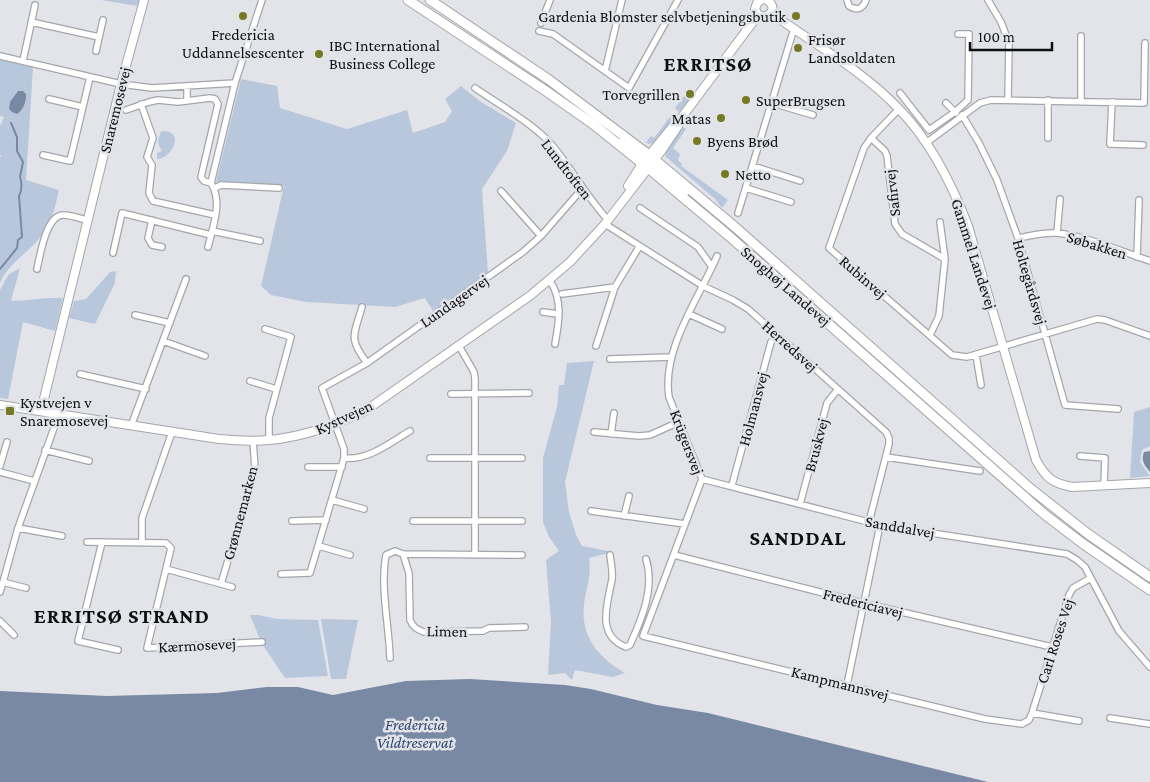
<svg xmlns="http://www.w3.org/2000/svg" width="1150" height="782" viewBox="0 0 1150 782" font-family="'Crimson Pro',serif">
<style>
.green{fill:#b9c7dd}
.water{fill:#7989a3}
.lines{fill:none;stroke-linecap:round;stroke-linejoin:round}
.stream{stroke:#7989a3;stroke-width:2}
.street-casing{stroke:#a4a6ab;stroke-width:8}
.secondary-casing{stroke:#a4a6ab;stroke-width:10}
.primary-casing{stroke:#a4a6ab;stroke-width:11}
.street{stroke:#fff;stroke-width:5.5}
.secondary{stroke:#fff;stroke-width:8}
.primary{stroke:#fff;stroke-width:9}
.poi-dot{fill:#757922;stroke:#e2e4e9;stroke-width:2}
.labels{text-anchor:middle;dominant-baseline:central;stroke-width:5;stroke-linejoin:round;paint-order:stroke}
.poi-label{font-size:16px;fill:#0e0f11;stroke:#e2e4e9;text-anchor:start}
.street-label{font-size:16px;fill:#0e0f11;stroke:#e2e4e9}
.park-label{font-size:16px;font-style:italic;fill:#30486f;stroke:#e2e4e9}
.district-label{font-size:21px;font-weight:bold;letter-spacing:1px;fill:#0e0f11;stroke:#e2e4e9}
</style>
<rect width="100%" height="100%" fill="#e2e4e9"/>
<path class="green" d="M101 0H139L137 6Z
M0 59 33 67 26 180 59 190C55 208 51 226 38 240 26 254 6 266 0 284V157H2L0 155V126L4 117 0 116Z
M241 79 277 86 280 108 347 129 407 110 413 133 445 122 452 111 445 99 461 86 481 102 516 123 507 151 482 189 488 273 433 311 425 298 395 307 306 302 271 295 261 286 284 186 216 182Z
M684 96 690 100 679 112 675 108Z
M670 117 673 119 653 143 648 144 646 142 651 136 654 138Z
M682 126 686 129 673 148 680 154 678 160 682 164 681 166 728 200 722 208 715 199 665 156 669 145Z
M163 131C186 131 171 160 157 159V153L162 151C157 143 157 142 161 132Z
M20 268 11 301C29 301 46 297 63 298L55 331 23 322 8 399 0 398V290L8 275Z
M116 271 115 283 95 324 69 318 74 301 86 299 110 272Z
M594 361 565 482 569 512 576 535 582 546 613 552 589 558C592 577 586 587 584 604 580 637 599 658 625 673L613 677 575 670 572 680 565 673 548 675 551 622 546 560 559 551 549 537 543 522V458L557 407 559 385H564L567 363Z
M1150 407V446L1142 450 1140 462 1150 476 1130 478 1134 412Z
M250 615H258L278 619 318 620 328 676 285 678 262 644Z
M321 619 358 620 346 679H331Z"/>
<path class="water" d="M18 91H23L26 94C26 102 24 109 17 114L12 112 9 109 10 102Z
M1150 451V472C1144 465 1141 461 1144 452Z
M470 679 565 685 591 689 657 705 708 713 988 782H0V691L107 696 217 693 267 687H298L333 695 406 681Z"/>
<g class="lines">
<path class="stream" d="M0 269 17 248 18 240 22 237 19 196C22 191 22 182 20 177L23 162 17 151V137L11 123"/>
<defs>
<path id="street" d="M847 0 849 6C857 11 863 9 866 0
M988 0 1001 22 1009 43 1008 99
M31 22 99 37
M541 23 550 0
M539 31 553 34 629 88 678 0
M1081 36V101
M96 51 103 20
M0 56 121 84 152 88 235 83 262 0
M23 61 35 5
M605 71 622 0
M187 87V101
M475 88C498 104 534 124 552 145 572 169 586 196 608 220
M900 93 929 130 955 112 968 100 969 34H958
M49 99 83 107
M1112 102 1110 144 1143 145
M772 103 813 115
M946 103 956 113
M141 104 153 138 147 157 152 165 149 193 153 201 215 215
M899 109 871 138 864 148 829 248 952 355 967 357 1097 319 1105 320 1150 336
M126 110 149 102 158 100 178 102 210 98 215 99 218 104 201 177 204 181 211 183
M962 115 979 143 997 180 1018 238 1065 405 1118 409
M871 138 885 151 887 156 895 224 902 234 945 259
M1048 138V100
M926 143 980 103 991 100 1144 103 1145 43
M43 155 70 161 90 77
M753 166 800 181
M215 188 221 185 279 188
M746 188 791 202
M501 191 541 236
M640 208 698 247 712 267C694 305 662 353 669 397L702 479 643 636 985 719 1022 724 1029 720 1032 713 1069 595 1073 588 1091 578
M738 213 792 35 795 30
M152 220 148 238 152 245 162 247
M605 224 703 286 733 300 748 309 886 432 889 438V444L869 522
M212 231 260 241
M1057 233 1060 199
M1018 238C1030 236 1043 232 1056 233 1083 235 1123 252 1150 261
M208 247C213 226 223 202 211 183L235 83
M113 253 122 213 211 235
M1137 257 1139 200
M712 267 717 256
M37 269C40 256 46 214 64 215 72 215 80 219 88 220
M550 281C563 300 559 322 555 344
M562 294 615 287
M362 307C354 335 348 338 367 363
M543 312 558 314
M689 314 722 329
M135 315 170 323
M265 329 291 337 269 418V440
M930 335 939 316 945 259 940 222
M163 341 205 356
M459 346 474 372 475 379V555
M596 346 615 287 639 247
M976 355 981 385
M610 359 671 357
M80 374 146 389
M250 381 276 389
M451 394 529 393
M131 426 186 279
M594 432 639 436 650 435 679 422
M611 434 614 413
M45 450 89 461
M1080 456 1105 458 1104 485
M886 457 980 471
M344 458C368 461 391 442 410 431
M430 458H522
M0 466 7 442
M308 467H342
M0 472 34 481
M702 479 880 525 1067 554 1077 560 1085 567 1119 631 1150 667
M732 485 771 342 777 335
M332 500 364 509
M800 504 827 403 838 389
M591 511 685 524
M624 516 629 496
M292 521 326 520
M413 521H522
M18 528 62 536
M87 542 166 543 171 548 147 648 262 642
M102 542 78 641 118 650
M142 542V518L172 432
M319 546 350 555
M403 554 409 573 410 620C413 627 416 629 424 632L483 631 489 628 525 627
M610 555C611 564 613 571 612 579 608 603 595 635 626 647L630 645C642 618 655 588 646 559
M674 555 863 603 1052 647
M166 569 221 584 255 468 253 441
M281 574 310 573 344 458V449L322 388 367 363 523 252 541 236 582 189
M221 584 232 587
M26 588 3 582 18 528 59 414
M0 592 3 582
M0 621 14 635
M390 658C389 625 380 587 386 555L395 551 403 554 522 555
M847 685 880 525
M1032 713 1079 721
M1110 718 1150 724"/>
<path id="secondary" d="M761 0 757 3 755 9 758 15 765 17 771 13C774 8 772 3 767 0
M771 13C814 44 862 70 899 109 931 142 952 184 968 226L1036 460C1046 478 1052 483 1072 487L1150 483
M622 142 645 160 650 159
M648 163H651L686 191
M628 186 642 164 678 120
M0 405 219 439C236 440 253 442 269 440 304 437 334 425 365 411L531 295 570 262 605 224 662 150 678 126 682 117 758 15
M41 411 121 84 144 0"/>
<path id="primary" d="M408 0 546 91 593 124 654 173 729 236 1044 514 1082 543 1150 590
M430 0 548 79 649 155 735 227 1031 489 1088 534 1150 577"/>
</defs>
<use href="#street" class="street-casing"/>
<use href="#secondary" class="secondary-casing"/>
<use href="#primary" class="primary-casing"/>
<use href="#street" class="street"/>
<use href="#secondary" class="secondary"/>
<use href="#primary" class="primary"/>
</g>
<g class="poi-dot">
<circle cx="243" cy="16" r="5"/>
<circle cx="796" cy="16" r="5"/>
<circle cx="798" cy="48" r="5"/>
<circle cx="319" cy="54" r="5"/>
<circle cx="690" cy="94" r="5"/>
<circle cx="746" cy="100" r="5"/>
<circle cx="721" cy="118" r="5"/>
<circle cx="697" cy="141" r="5"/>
<circle cx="725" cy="174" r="5"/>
<rect x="5" y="406" width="10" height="10" rx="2.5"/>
</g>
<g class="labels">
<g class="poi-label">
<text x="786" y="16" text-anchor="end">Gardenia Blomster selvbetjeningsbutik</text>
<text x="243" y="34" text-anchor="middle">Fredericia<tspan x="243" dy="18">Uddannelsescenter</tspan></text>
<text x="808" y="39">Frisør<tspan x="808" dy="18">Landsoldaten</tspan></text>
<text x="329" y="45">IBC International<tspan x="329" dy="18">Business College</tspan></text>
<text x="680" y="94" text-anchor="end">Torvegrillen</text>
<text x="756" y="100">SuperBrugsen</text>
<text x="711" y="118" text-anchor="end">Matas</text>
<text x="707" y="141">Byens Brød</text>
<text x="735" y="174">Netto</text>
<text x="20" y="402">Kystvejen v<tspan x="20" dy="18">Snaremosevej</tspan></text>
</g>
<g class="street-label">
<text transform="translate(115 110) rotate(-76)">Snaremosevej</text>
<text transform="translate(567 169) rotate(52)">Lundtoften</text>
<text transform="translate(892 193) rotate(-97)">Safirvej</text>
<text transform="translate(1097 245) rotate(17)">Søbakken</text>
<text transform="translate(974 254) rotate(72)">Gammel Landevej</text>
<text transform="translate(863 277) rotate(41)">Rubinvej</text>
<text transform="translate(1030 282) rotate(74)">Holtegårdsvej</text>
<text transform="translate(786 286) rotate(41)">Snoghøj Landevej</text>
<text transform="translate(454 301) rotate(-35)">Lundagervej</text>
<text transform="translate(790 346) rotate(42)">Herredsvej</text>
<text transform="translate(753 409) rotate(-75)">Holmansvej</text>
<text transform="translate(344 417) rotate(-25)">Kystvejen</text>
<text transform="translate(687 442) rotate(69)">Krügersvej</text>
<text transform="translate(816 445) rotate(-75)">Bruskvej</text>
<text transform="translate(240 513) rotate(-75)">Grønnemarken</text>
<text transform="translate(900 527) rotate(10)">Sanddalvej</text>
<text transform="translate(863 603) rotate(14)">Fredericiavej</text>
<text transform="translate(447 631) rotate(1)">Limen</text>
<text transform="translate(1055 641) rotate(-72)">Carl Roses Vej</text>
<text transform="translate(197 645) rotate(-3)">Kærmosevej</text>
<text transform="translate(840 683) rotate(14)">Kampmannsvej</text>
</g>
<g class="park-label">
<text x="415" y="724">Fredericia<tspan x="415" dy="18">Vildtreservat</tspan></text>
</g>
<g class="district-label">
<text x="708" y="64">ERRITSØ</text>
<text x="798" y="538">SANDDAL</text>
<text x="122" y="616">ERRITSØ STRAND</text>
</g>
</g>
<path d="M970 42v8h82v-8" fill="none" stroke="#0e0f11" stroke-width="2.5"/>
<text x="978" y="42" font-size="15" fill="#0e0f11" stroke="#e2e4e9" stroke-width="4" paint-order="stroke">100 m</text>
</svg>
